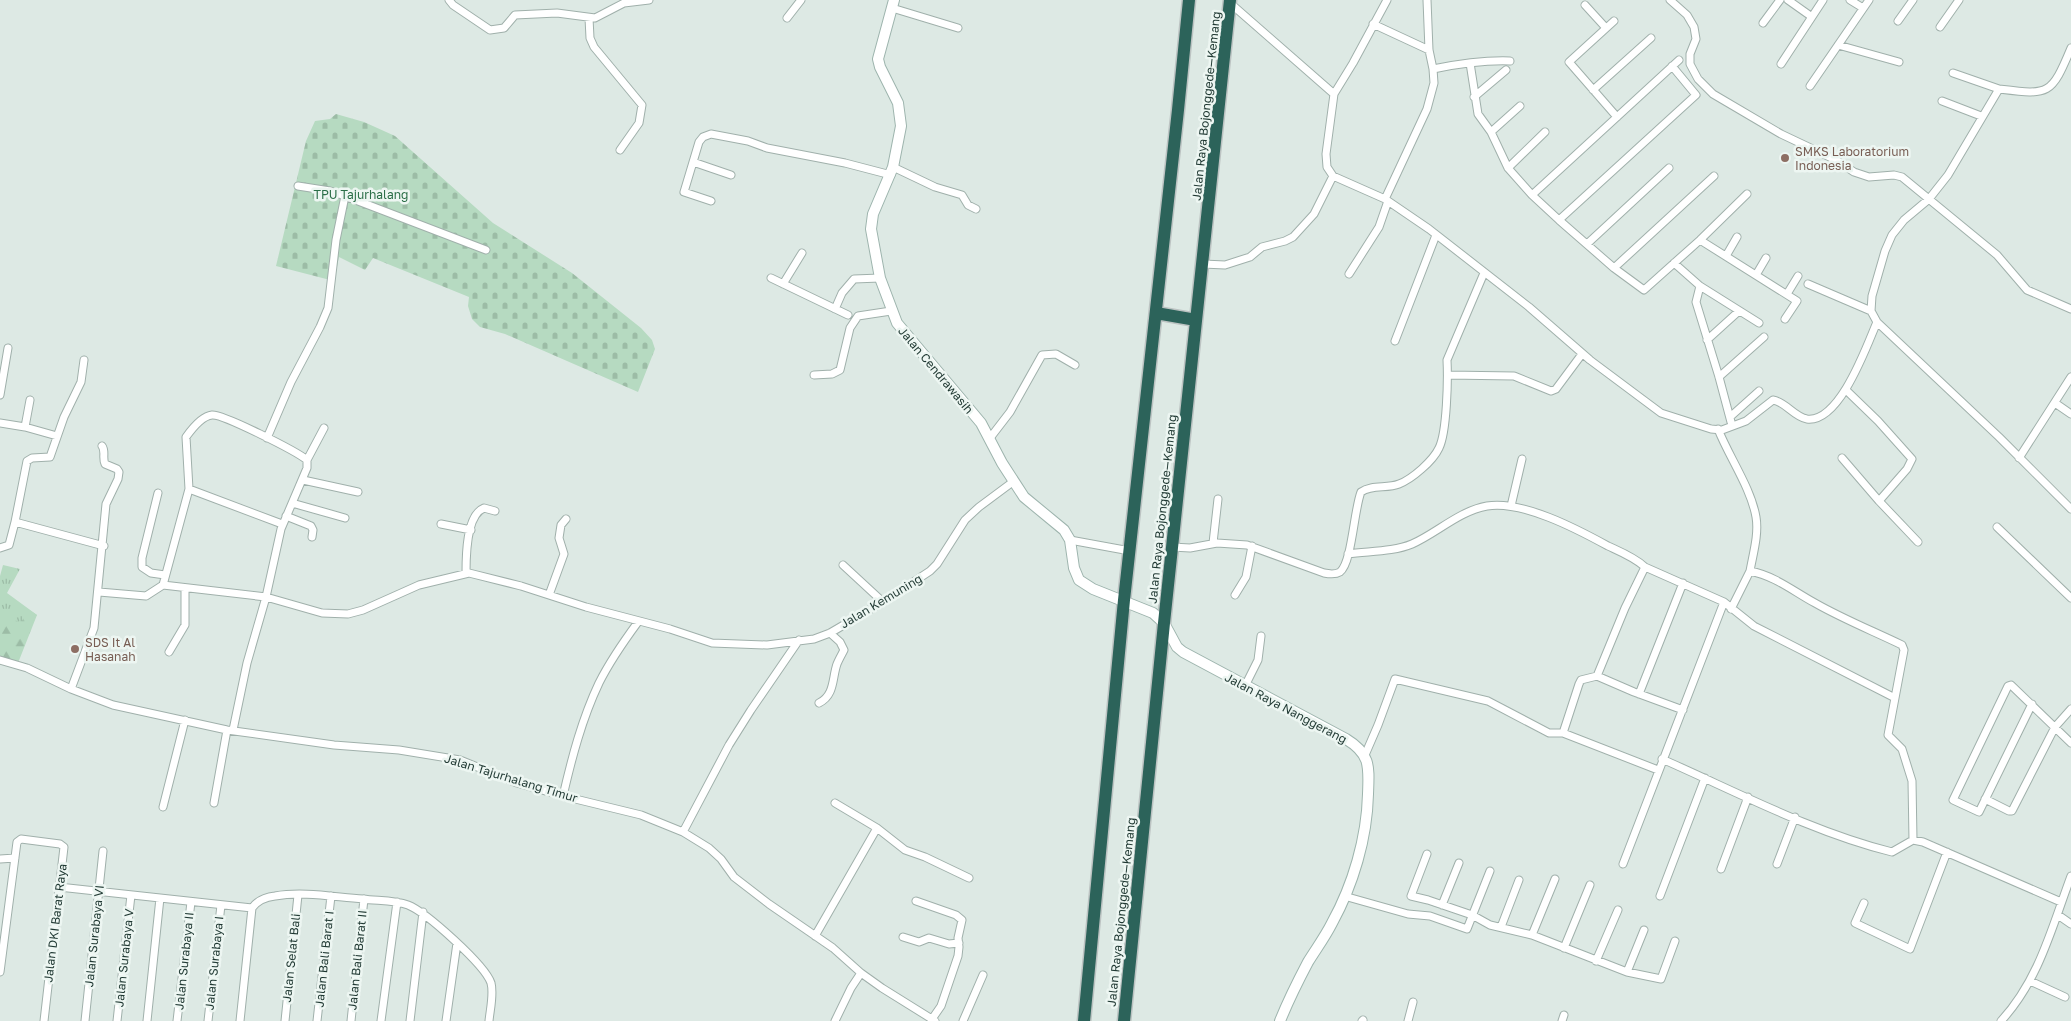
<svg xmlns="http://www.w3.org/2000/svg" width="2071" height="1021" viewBox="0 0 2071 1021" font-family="'Golos Text',sans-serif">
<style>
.grass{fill:url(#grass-tufts)}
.forest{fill:url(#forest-firs)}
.cemetery{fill:url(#cemetery-stones)}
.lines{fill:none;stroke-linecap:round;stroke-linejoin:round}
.street-casing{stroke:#a0b0ab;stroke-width:9}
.secondary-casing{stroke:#9db4ad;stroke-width:12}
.highway-casing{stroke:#bcc3c2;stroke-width:15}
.street{stroke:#fff;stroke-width:7}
.secondary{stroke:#fff;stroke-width:10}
.highway{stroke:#2c635a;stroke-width:12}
.education-dot{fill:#8d6e63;stroke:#edf6f2;stroke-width:2}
.labels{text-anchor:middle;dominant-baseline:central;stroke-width:5;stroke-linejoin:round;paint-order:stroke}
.street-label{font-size:12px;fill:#1f3832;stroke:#edf6f2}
.education-label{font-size:12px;fill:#785e54;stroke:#edf6f2;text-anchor:start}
.park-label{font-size:12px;fill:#2a6e47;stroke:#edf6f2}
</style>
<defs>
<pattern id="grass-tufts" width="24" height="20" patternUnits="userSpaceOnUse" patternTransform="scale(1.25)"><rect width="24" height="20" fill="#b6dac1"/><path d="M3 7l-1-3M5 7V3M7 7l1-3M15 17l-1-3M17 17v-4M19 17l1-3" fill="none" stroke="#9cbca6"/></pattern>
<pattern id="forest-firs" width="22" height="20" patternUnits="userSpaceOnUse" patternTransform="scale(1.25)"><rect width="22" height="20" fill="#b6dac1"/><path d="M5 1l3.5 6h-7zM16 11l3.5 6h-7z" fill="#9cbca6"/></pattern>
<pattern id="cemetery-stones" width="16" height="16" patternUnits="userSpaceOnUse" patternTransform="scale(1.25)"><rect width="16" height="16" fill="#b6dac1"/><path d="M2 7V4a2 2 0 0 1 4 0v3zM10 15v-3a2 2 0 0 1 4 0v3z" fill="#9cbca6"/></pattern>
</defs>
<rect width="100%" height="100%" fill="#dde9e4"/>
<path class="grass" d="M3 565 20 569 7 593 37 615 0 658V576Z"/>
<path class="forest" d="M28 609 37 615 18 663 0 658V613L21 623Z"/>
<path class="cemetery" d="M336 114 364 122 395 136 493 223 572 273 641 328 652 340 655 349 638 392 505 334 480 327 472 319 468 306 469 297 373 258 365 270 339 257 334 281 276 266 306 141 315 121 330 119Z"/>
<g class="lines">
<defs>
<path id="street" d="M449 0 453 5 490 30 504 28 515 15 557 13 595 18 624 3 649 0
M1387 0 1353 63 1334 94 1326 154 1327 167 1333 176 1385 199 1427 109 1434 83 1433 69
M1427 0 1429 50 1433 69C1458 64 1483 60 1510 61
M1670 0 1687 15 1694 27 1696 39 1690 54V64L1698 79 1713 94 1781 134 1836 160 1854 172 1869 177 1894 175 1902 177 1997 255 2027 290 2071 309
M1788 0 1812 17
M1850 0 1863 8
M1230 3 1334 94
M1585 5 1606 28
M892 8 958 28
M589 18 590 38 594 47 642 105 639 123 620 150
M787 18 801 0
M1614 21 1569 62 1617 117
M1898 21 1913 0
M1763 23 1780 0
M1373 24 1429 50
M1940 27 1959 0
M1838 45 1899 62
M2071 48C2051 96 2049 95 1999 89L1948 175 1929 199 1904 220 1892 235 1885 251 1872 296 1871 311 1877 322 1999 437 2071 509
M1470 63 1478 114 1491 132 1508 168 1532 195 1559 220 1614 268 1644 290 1700 240 1747 194
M1781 64 1823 0
M1953 73 1999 89
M1810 86 1869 0
M1593 90 1651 38
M1474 97 1506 70
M1942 101 1981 116
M1491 132 1520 106
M693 162 731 175
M893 167 935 187 962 195 968 205 976 209
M1508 168 1545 132
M1532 195 1679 60
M345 196 486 250
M1385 199 1429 229 1529 307 1590 360 1661 413 1711 429 1722 430 1746 421 1773 400C1786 402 1794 417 1807 419 1840 423 1867 345 1877 322
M711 201 684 192 699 142 703 137 711 134 748 141 767 148 845 163 891 175
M1559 220 1696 95 1672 66
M1700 240 1797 301 1785 319
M1587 244 1669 168
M1726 256 1737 237
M1674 263 1700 286 1696 302 1719 377 1731 422
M1203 264 1225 265 1250 257 1262 247 1285 241 1293 237 1314 214 1333 176
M1614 268 1714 176
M1349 274 1379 227 1388 201
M1756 275 1766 258
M771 278 848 315
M783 284 802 253
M1808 284 1871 311
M1700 286 1759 323
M1787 294 1798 276
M835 309 842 293 854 279 880 278
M1707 340 1739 311
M1395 341 1436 235
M814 375 832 374 840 370 850 328 858 316 891 311
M1448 375 1514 376 1551 391 1556 389 1582 354
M1719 377 1764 337
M0 395 8 348
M2055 403 2071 414
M1730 417 1759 391
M0 423 25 427 57 436
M25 427 30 400
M1718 429C1729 457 1751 488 1756 517 1759 534 1753 554 1750 571
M267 438 291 382 320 327 328 308 336 240 345 196 330 191 298 186
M990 438 1010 412 1042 355 1056 354 1075 365
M1842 458 1879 501 1907 469 1912 459 1878 421 1846 390
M2019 458 2071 377
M303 480 358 492
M189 489 282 524
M158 493 142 558V567L151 573 165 575
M1879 501 1918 542
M292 503 345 518
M1511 506 1522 459
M286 516 311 526 313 530 312 537
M15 522 27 461 32 458 50 457 64 417 81 382 84 360
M441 524 471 530
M1997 527 2071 598
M1070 540 1130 551
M1213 543 1218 499
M1172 547 1190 548 1217 543 1247 545 1324 573C1329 574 1335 575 1340 572 1352 563 1354 509 1361 492 1372 484 1387 489 1399 484 1412 479 1433 461 1439 448 1447 432 1448 379 1447 360L1484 273
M0 548 9 545 15 522 104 546
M1348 554C1368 551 1393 552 1412 544 1437 533 1459 511 1487 506 1522 500 1577 529 1608 546 1621 552 1634 557 1645 567
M843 565 883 602
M466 573C466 557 466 515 484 508L495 511
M163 585 266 597 281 529 307 468V460L324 428
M99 592 146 596 163 585 189 489 186 437C191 430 202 416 212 415 223 414 296 451 307 460
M549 595 564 554 559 538 561 525 566 519
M1235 595 1246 577 1252 546
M1731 609 1750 571C1775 576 1793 591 1815 603 1843 619 1873 631 1902 645L1904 650 1895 698
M169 652 185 625V588
M0 660 27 668 71 689 113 705 227 730 334 745 399 750 460 760 517 783 563 796 641 815 683 832 709 848 721 859 734 877 769 904 833 948 861 973 882 988 935 1021
M1597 676 1634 692 1683 710
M1245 686 1258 660 1261 636
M71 689 94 628 106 504 118 479 119 472 117 469 105 464C102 458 106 451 102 446
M1639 694 1683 583
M819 703C835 695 832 678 837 664 839 659 842 654 844 650L840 642 830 633
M2032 704 1979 812 1953 800 2008 686 2011 685 2071 743
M233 730 247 663 266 597 322 613 348 614 363 610 419 585 469 573 521 586 586 607 670 629 712 643 767 645 814 639 830 633 883 602 930 571 937 564 965 520 979 507 1014 481
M1563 733 1579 684 1581 680 1597 676 1625 608 1645 567 1724 602 1754 626 1895 698 1888 735 1902 749 1912 781 1913 840
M1365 755 1378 725 1395 679 1488 701 1549 733H1563L1658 770
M1662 759C1737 792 1812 832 1892 852L1913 840 1923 842 2061 902
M563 796C572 757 582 719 599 683 610 661 624 641 638 622
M1985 799 2009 811H2012L2055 727 2071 709
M214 803 227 730
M835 803 877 828
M163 807 185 720
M683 832 729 745 751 710 799 640
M1427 854 1411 896 1428 900 1472 915 1490 925 1532 935 1627 972 1661 979 1675 941
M0 859 15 858
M1623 864 1724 602
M1777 864 1795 817
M1721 869 1748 797
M59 887 252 908
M1344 896 1408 914 1430 916 1467 929 1490 871
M1660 896 1705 778
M916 901 956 915 962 920 958 938 959 947 958 956 941 1006 932 1019
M1864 903 1855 923 1910 949 1947 852
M1442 905 1459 863
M252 908C257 901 266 897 275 896 303 891 334 897 363 899 377 901 394 900 408 905 426 912 485 965 491 983 494 994 490 1010 489 1021
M2058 915 2071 924
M1501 927 1519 880
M1532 935 1555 879
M815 936 877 828 905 850 925 857 969 878
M903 937 919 942 929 938 949 944 959 943
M1564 948 1590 885
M1596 961 1618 910
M0 972 17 842 21 839 60 844 64 847 44 1021
M1627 972 1644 930
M2030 981 2065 997
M85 1021 103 851
M117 1021 131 895
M147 1021 160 898
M177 1021 191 902
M208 1021 221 905
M240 1021 252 908
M285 1021 298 895
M317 1021 331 896
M351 1021 364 899
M381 1021 397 902
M410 1021 423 912
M446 1021 457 943
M835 1021 851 988 861 973
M963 1021 983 975
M1362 1021 1363 1020
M1408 1021 1413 1002
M1562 1021 1564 1015
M2001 1021C2039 980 2052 927 2071 876"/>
<path id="secondary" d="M894 0 878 59 880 67 898 103 901 126 893 167 873 214 871 229 880 278 897 323 981 423 1002 463 1024 497 1064 530 1070 540 1074 568 1079 580 1093 589 1153 613 1164 623 1177 647 1183 652 1346 739C1371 754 1369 767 1368 794 1367 838 1353 885 1332 923 1325 937 1316 949 1308 962 1298 981 1288 1001 1280 1021"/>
<path id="highway" d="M1156 313 1196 320
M1084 1021 1124 600 1178 110 1189 0
M1124 1021 1164 623 1230 0"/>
</defs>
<use href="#street" class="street-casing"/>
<use href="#secondary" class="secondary-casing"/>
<use href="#highway" class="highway-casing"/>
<use href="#street" class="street"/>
<use href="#secondary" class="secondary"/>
<use href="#highway" class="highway"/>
</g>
<g class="education-dot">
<circle cx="1785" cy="158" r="5"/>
<circle cx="75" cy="649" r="5"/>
</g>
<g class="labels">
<g class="street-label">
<text transform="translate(1206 106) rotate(-84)">Jalan Raya Bojonggede—Kemang</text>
<text transform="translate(936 370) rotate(50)">Jalan Cendrawasih</text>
<text transform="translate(1162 509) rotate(-84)">Jalan Raya Bojonggede—Kemang</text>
<text transform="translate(881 601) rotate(-31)">Jalan Kemuning</text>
<text transform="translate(1286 708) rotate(28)">Jalan Raya Nanggerang</text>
<text transform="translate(511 778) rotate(17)">Jalan Tajurhalang Timur</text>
<text transform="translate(1121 912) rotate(-84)">Jalan Raya Bojonggede—Kemang</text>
<text transform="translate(55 923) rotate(-83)">Jalan DKI Barat Raya</text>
<text transform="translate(94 936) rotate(-84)">Jalan Surabaya VI</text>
<text transform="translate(124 958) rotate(-84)">Jalan Surabaya V</text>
<text transform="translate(291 958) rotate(-84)">Jalan Selat Bali</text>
<text transform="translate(324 959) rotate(-84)">Jalan Bali Barat I</text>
<text transform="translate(357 960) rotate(-84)">Jalan Bali Barat II</text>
<text transform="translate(184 961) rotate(-84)">Jalan Surabaya II</text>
<text transform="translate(214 963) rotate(-84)">Jalan Surabaya I</text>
</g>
<g class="education-label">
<text x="1795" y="151">SMKS Laboratorium<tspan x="1795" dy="14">Indonesia</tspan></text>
<text x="85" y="642">SDS It Al<tspan x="85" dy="14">Hasanah</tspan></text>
</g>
<g class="park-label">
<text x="361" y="194">TPU Tajurhalang</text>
</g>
</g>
</svg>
